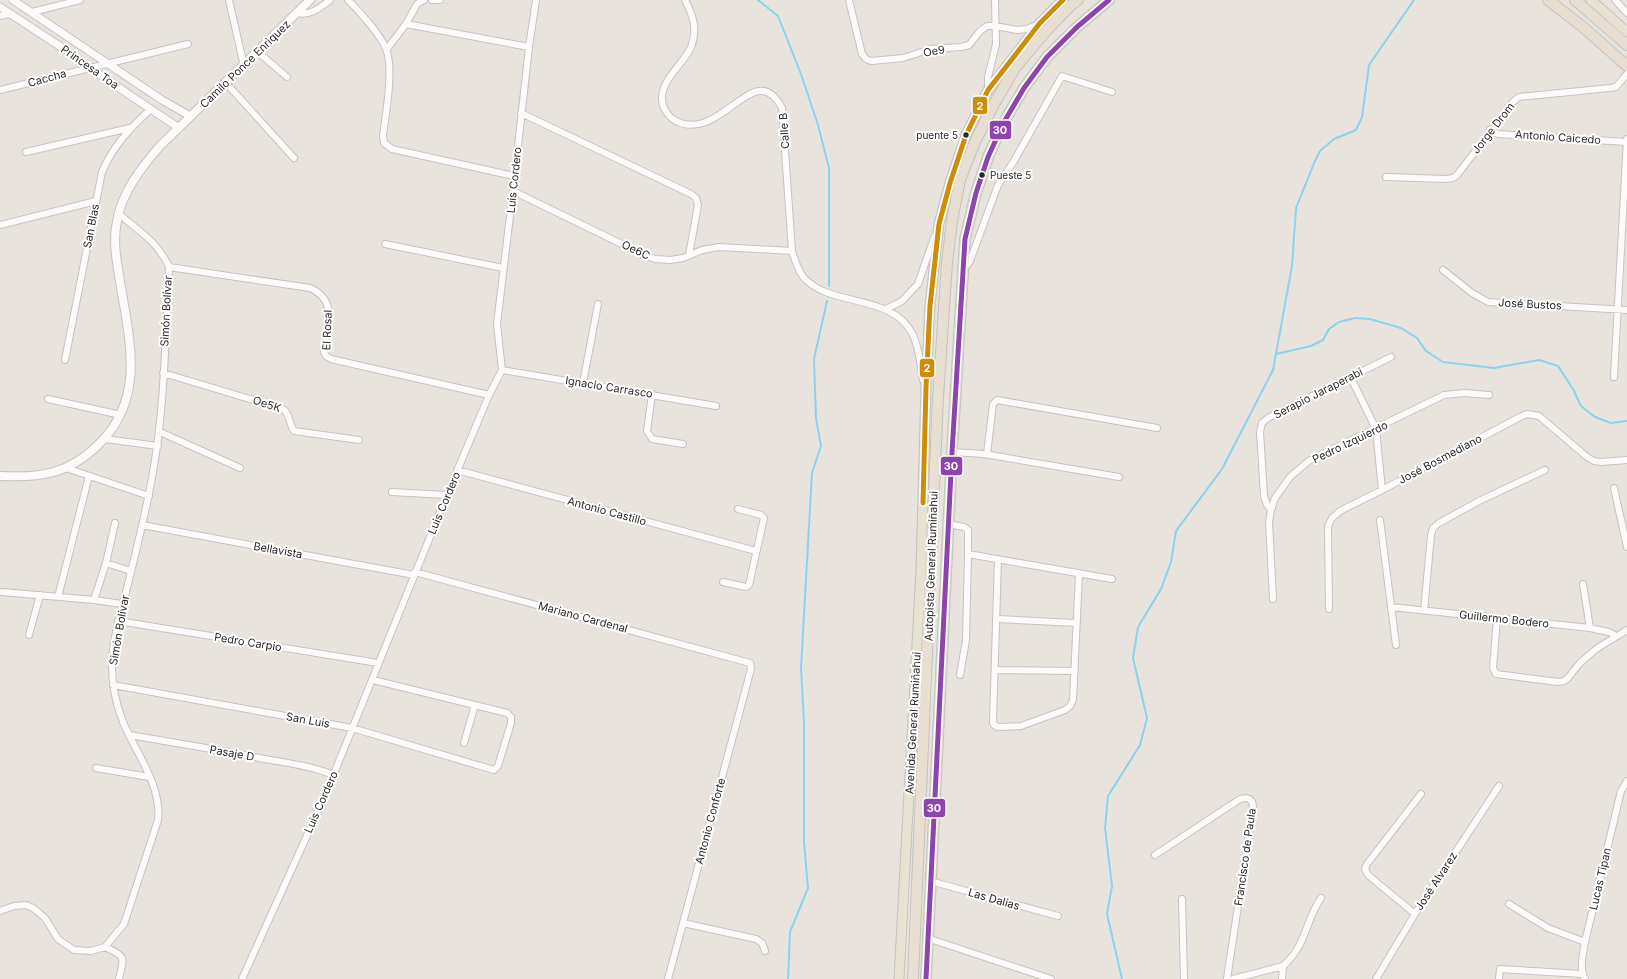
<svg xmlns="http://www.w3.org/2000/svg" width="1627" height="979" viewBox="0 0 1627 979" font-family="Inter,sans-serif">
<style>
.lines{fill:none;stroke-linecap:round;stroke-linejoin:round}
.stream{stroke:#8bd2ef;stroke-width:2}
.minor-casing{stroke:#c5c3c3;stroke-width:8}
.tertiary-casing{stroke:#c5c3c3;stroke-width:9}
.secondary-casing{stroke:#c5c3c3;stroke-width:10}
.primary-casing{stroke:#c4c3c0;stroke-width:11}
.trunk-casing{stroke:#c4c3c0;stroke-width:12}
.minor{stroke:#fcfbfa;stroke-width:6}
.tertiary{stroke:#fcfbfa;stroke-width:7}
.secondary{stroke:#fcfbfa;stroke-width:8}
.primary{stroke:#e7e2d1;stroke-width:9}
.trunk{stroke:#e8dfd2;stroke-width:10}
.bus-1-casing{stroke:#fff;stroke-width:8}
.bus-2-casing{stroke:#fff;stroke-width:8}
.bus-1{stroke:#ce8d08;stroke-width:5}
.bus-2{stroke:#8e44ad;stroke-width:5}
.bus-dot{fill:#292929;stroke:#fff;stroke-width:1.5}
.labels{text-anchor:middle;dominant-baseline:central;stroke-width:4;stroke-linejoin:round;paint-order:stroke}
.bus-label{font-size:10px;fill:#292929;stroke:#fff;text-anchor:end}
.street-label{font-size:11px;fill:#292929;stroke:#fff}
.line-badge{stroke:#fff;stroke-width:1.5}
.badge-label{font-size:11px;text-anchor:middle;font-weight:bold;fill:#fff}
</style>
<rect width="100%" height="100%" fill="#e8e4dd"/>
<g class="lines">
<path class="stream" d="M758 0 778 16 801 74 818 125 829 168V286
M1276 354 1311 346 1323 340 1329 329 1339 322 1355 318 1370 319 1401 328 1417 338 1426 351 1443 362 1494 368 1539 360 1558 366 1573 389 1581 406 1595 417 1611 423 1627 421
M788 979 790 932 808 888 804 842V722L801 668 812 473 821 446 816 418 814 359 827 301
M1122 979 1107 914 1112 886 1105 828 1108 796 1140 745 1147 718 1133 658 1138 627 1161 589 1171 562 1176 531 1222 469 1273 370 1292 266 1296 208 1315 161 1320 151 1334 139 1356 130 1362 117 1369 65 1414 0"/>
<defs>
<path id="minor" d="M229 0 244 66
M348 0C359 11 381 35 386 49 394 67 386 114 383 135L384 143 392 149 514 176
M432 0H440
M685 0C693 15 698 30 691 47 683 66 654 84 664 108 667 114 670 118 676 121 721 144 755 55 782 108L792 251C795 260 798 271 804 278 832 308 893 293 913 335 920 350 920 365 923 380
M849 0 862 54 866 59 871 61 903 58 931 49 961 47 969 45 980 31 987 26H995L1017 30 1027 29 1038 24
M1615 0 1627 13
M32 12 80 0
M297 13C311 16 319 8 330 0
M0 16 10 14
M406 24 529 47
M387 49 406 24 417 4 424 0
M258 52 287 77
M226 83 294 158
M988 89V77L996 44 995 0
M0 90 188 44
M521 113 691 194 696 198 698 205 689 255
M1490 130 1498 134 1627 142
M26 152 130 128
M1386 177 1446 179 1453 178 1457 175 1514 101 1519 97 1610 88 1616 87 1627 74
M513 191 642 254 655 259 670 260 683 258 702 250 719 247 792 251
M0 225 96 201
M385 244 503 268
M169 267 310 288C338 300 328 327 324 352L326 356 331 359 489 395
M964 269 970 261 998 185 1014 161 1062 76 1112 92
M1443 270 1472 293 1488 302 1627 310
M886 309 902 301 918 284 935 235
M65 360 102 172C113 146 130 128 151 109
M502 370 716 406
M163 373 283 409C290 414 289 424 294 431L359 440
M1350 376 1376 429 1382 490
M1614 377 1627 139
M583 383 598 304
M652 394 647 431 652 439 683 444
M48 399 121 415
M160 432 240 468
M105 439 158 446
M952 452 984 454 1119 477
M987 454 993 404 997 400 1157 428
M66 468 149 496
M457 470 756 551
M1614 488 1627 547
M392 492 447 495
M1271 510 1267 505 1264 496 1260 432 1262 423 1268 418 1391 357
M1380 520 1396 645
M948 524 964 527 968 530V554L1112 579
M142 525 414 575
M998 559 993 722 994 725 998 727 1021 726 1065 710 1070 706 1073 700 1079 574
M106 563 131 571
M415 572 750 663 751 669 668 979
M723 582 746 587 749 585 764 518 761 515 738 509
M1583 584 1590 628
M2 592 94 600 122 604
M58 597 89 476
M1273 599 1269 522 1271 510 1275 498 1290 477 1310 460 1444 395 1464 393 1489 395
M94 600 106 563 115 523
M1391 607 1590 628 1609 632 1616 636
M1329 609 1328 526 1332 518 1340 511 1382 490 1522 416 1527 414 1539 416 1587 457 1594 461 1601 462 1627 460
M1424 611 1431 535 1433 528 1439 523 1479 501 1545 470
M997 619 1076 623
M1497 619 1493 668 1496 674 1558 682 1564 681 1568 678 1579 664 1596 649 1627 630
M118 621 378 663
M29 635 40 595
M995 670 1075 671
M960 675 966 640 968 554
M113 685 352 728 494 770 498 766 511 723V717L507 713 373 680
M130 735C175 743 220 750 265 759 287 763 312 766 333 775
M464 743 475 705
M96 768 149 777
M1155 855 1240 799C1247 797 1252 798 1253 806L1227 979
M930 881 1058 916
M1182 899 1184 979
M1509 904 1548 928 1585 942
M0 911 14 906 26 905 33 908 45 918 58 939 74 950 91 951 105 947 124 924 158 820C162 786 136 753 123 722 116 704 112 686 112 666 112 641 120 616 126 592 135 556 144 520 151 483 165 412 165 339 169 267 158 242 139 231 119 214
M1415 914 1368 875 1365 869 1367 864 1421 794
M683 923 756 939 762 943 765 951
M927 938 1051 979
M105 947C127 957 124 957 119 979
M242 979 324 798 447 495 489 395 502 370 497 324 513 191 529 47 536 0
M1233 979 1283 966
M1282 979 1283 966C1307 945 1305 921 1321 898
M1376 979 1415 914 1499 786
M1499 979 1500 969 1582 974
M1585 979C1579 968 1583 954 1585 942L1621 791 1627 781"/>
<path id="tertiary" d="M13 0 162 100 190 116
M0 7 61 47 88 67 179 128"/>
<path id="secondary" d="M0 476C41 478 69 474 99 444 148 396 128 335 119 275 116 258 113 239 117 221 122 192 141 168 160 146L310 0"/>
<path id="primary" d="M1591 0 1627 32
M899 979 921 569 926 387 930 306 939 224 950 183 966 135 988 90 1040 23 1063 0"/>
<path id="trunk" d="M1548 0 1583 27 1627 66
M1575 0 1627 45
M913 979 938 397 947 263 952 221 960 180 975 142 993 106 1015 68 1047 30 1070 6 1078 0
M926 979 952 452 965 239 976 193 988 157 1004 122 1024 88 1047 57 1077 27 1109 0"/>
</defs>
<use href="#minor" class="minor-casing"/>
<use href="#tertiary" class="tertiary-casing"/>
<use href="#secondary" class="secondary-casing"/>
<use href="#primary" class="primary-casing"/>
<use href="#trunk" class="trunk-casing"/>
<use href="#minor" class="minor"/>
<use href="#tertiary" class="tertiary"/>
<use href="#secondary" class="secondary"/>
<use href="#primary" class="primary"/>
<use href="#trunk" class="trunk"/>
<defs>
<path id="bus-1" d="M923 503 926 387 930 306 939 224 950 183 966 135 988 90 1040 23 1063 0"/>
<path id="bus-2" d="M926 979 952 452 965 239 976 193 988 157 1004 122 1024 88 1047 57 1077 27 1109 0"/>
</defs>
<use href="#bus-1" class="bus-1-casing"/>
<use href="#bus-2" class="bus-2-casing"/>
<use href="#bus-1" class="bus-1"/>
<use href="#bus-2" class="bus-2"/>
</g>
<g class="bus-dot">
<circle cx="966" cy="135" r="3.5"/>
<circle cx="982" cy="175" r="3.5"/>
</g>
<g class="labels">
<g class="bus-label">
<text x="958" y="135">puente 5</text>
<text x="990" y="175" text-anchor="start">Pueste 5</text>
</g>
<g class="street-label">
<text transform="translate(934 51) rotate(-10)">Oe9</text>
<text transform="translate(245 64) rotate(-44)">Camilo Ponce Enrìquez</text>
<text transform="translate(90 67) rotate(35)">Princesa Toa</text>
<text transform="translate(47 78) rotate(-15)">Caccha</text>
<text transform="translate(1493 128) rotate(-52)">Jorge Drom</text>
<text transform="translate(784 131) rotate(-94)">Calle B</text>
<text transform="translate(1558 137) rotate(4)">Antonio Caicedo</text>
<text transform="translate(514 180) rotate(-84)">Luis Cordero</text>
<text transform="translate(91 226) rotate(-79)">San Blas</text>
<text transform="translate(636 250) rotate(25)">Oe6C</text>
<text transform="translate(1530 304) rotate(3)">José Bustos</text>
<text transform="translate(166 311) rotate(-87)">Simón Bolívar</text>
<text transform="translate(327 330) rotate(-88)">El Rosal</text>
<text transform="translate(609 387) rotate(9)">Ignacio Carrasco</text>
<text transform="translate(1318 393) rotate(-27)">Serapio Jaraperabi</text>
<text transform="translate(267 404) rotate(18)">Oe5K</text>
<text transform="translate(1350 442) rotate(-26)">Pedro Izquierdo</text>
<text transform="translate(1440 459) rotate(-28)">José Bosmediano</text>
<text transform="translate(444 503) rotate(-67)">Luis Cordero</text>
<text transform="translate(607 511) rotate(15)">Antonio Castillo</text>
<text transform="translate(278 550) rotate(10)">Bellavista</text>
<text transform="translate(931 566) rotate(-88)">Autopista General Rumiñahui</text>
<text transform="translate(583 617) rotate(15)">Mariano Cardenal</text>
<text transform="translate(1504 619) rotate(6)">Guillermo Bodero</text>
<text transform="translate(119 630) rotate(-80)">Simón Bolívar</text>
<text transform="translate(248 642) rotate(9)">Pedro Carpio</text>
<text transform="translate(308 720) rotate(10)">San Luis</text>
<text transform="translate(913 723) rotate(-87)">Avenida General Rumiñahui</text>
<text transform="translate(232 753) rotate(10)">Pasaje D</text>
<text transform="translate(321 802) rotate(-66)">Luis Cordero</text>
<text transform="translate(710 821) rotate(-75)">Antonio Conforte</text>
<text transform="translate(1245 857) rotate(-82)">Francisco de Paula</text>
<text transform="translate(1600 879) rotate(-77)">Lucas Tipan</text>
<text transform="translate(1436 881) rotate(-57)">José Alvarez</text>
<text transform="translate(994 899) rotate(16)">Las Dalias</text>
</g>
</g>
<g class="line-badge">
<rect x="972" y="96" width="16" height="19" rx="4" fill="#ce8d08"/>
<rect x="989" y="120" width="23" height="20" rx="4" fill="#8e44ad"/>
<rect x="919" y="358" width="16" height="20" rx="4" fill="#ce8d08"/>
<rect x="940" y="456" width="23" height="20" rx="4" fill="#8e44ad"/>
<rect x="923" y="798" width="23" height="20" rx="4" fill="#8e44ad"/>
</g>
<g class="badge-label">
<text x="980" y="110">2</text>
<text x="1000" y="134">30</text>
<text x="927" y="372">2</text>
<text x="951" y="470">30</text>
<text x="934" y="812">30</text>
</g>
</svg>
